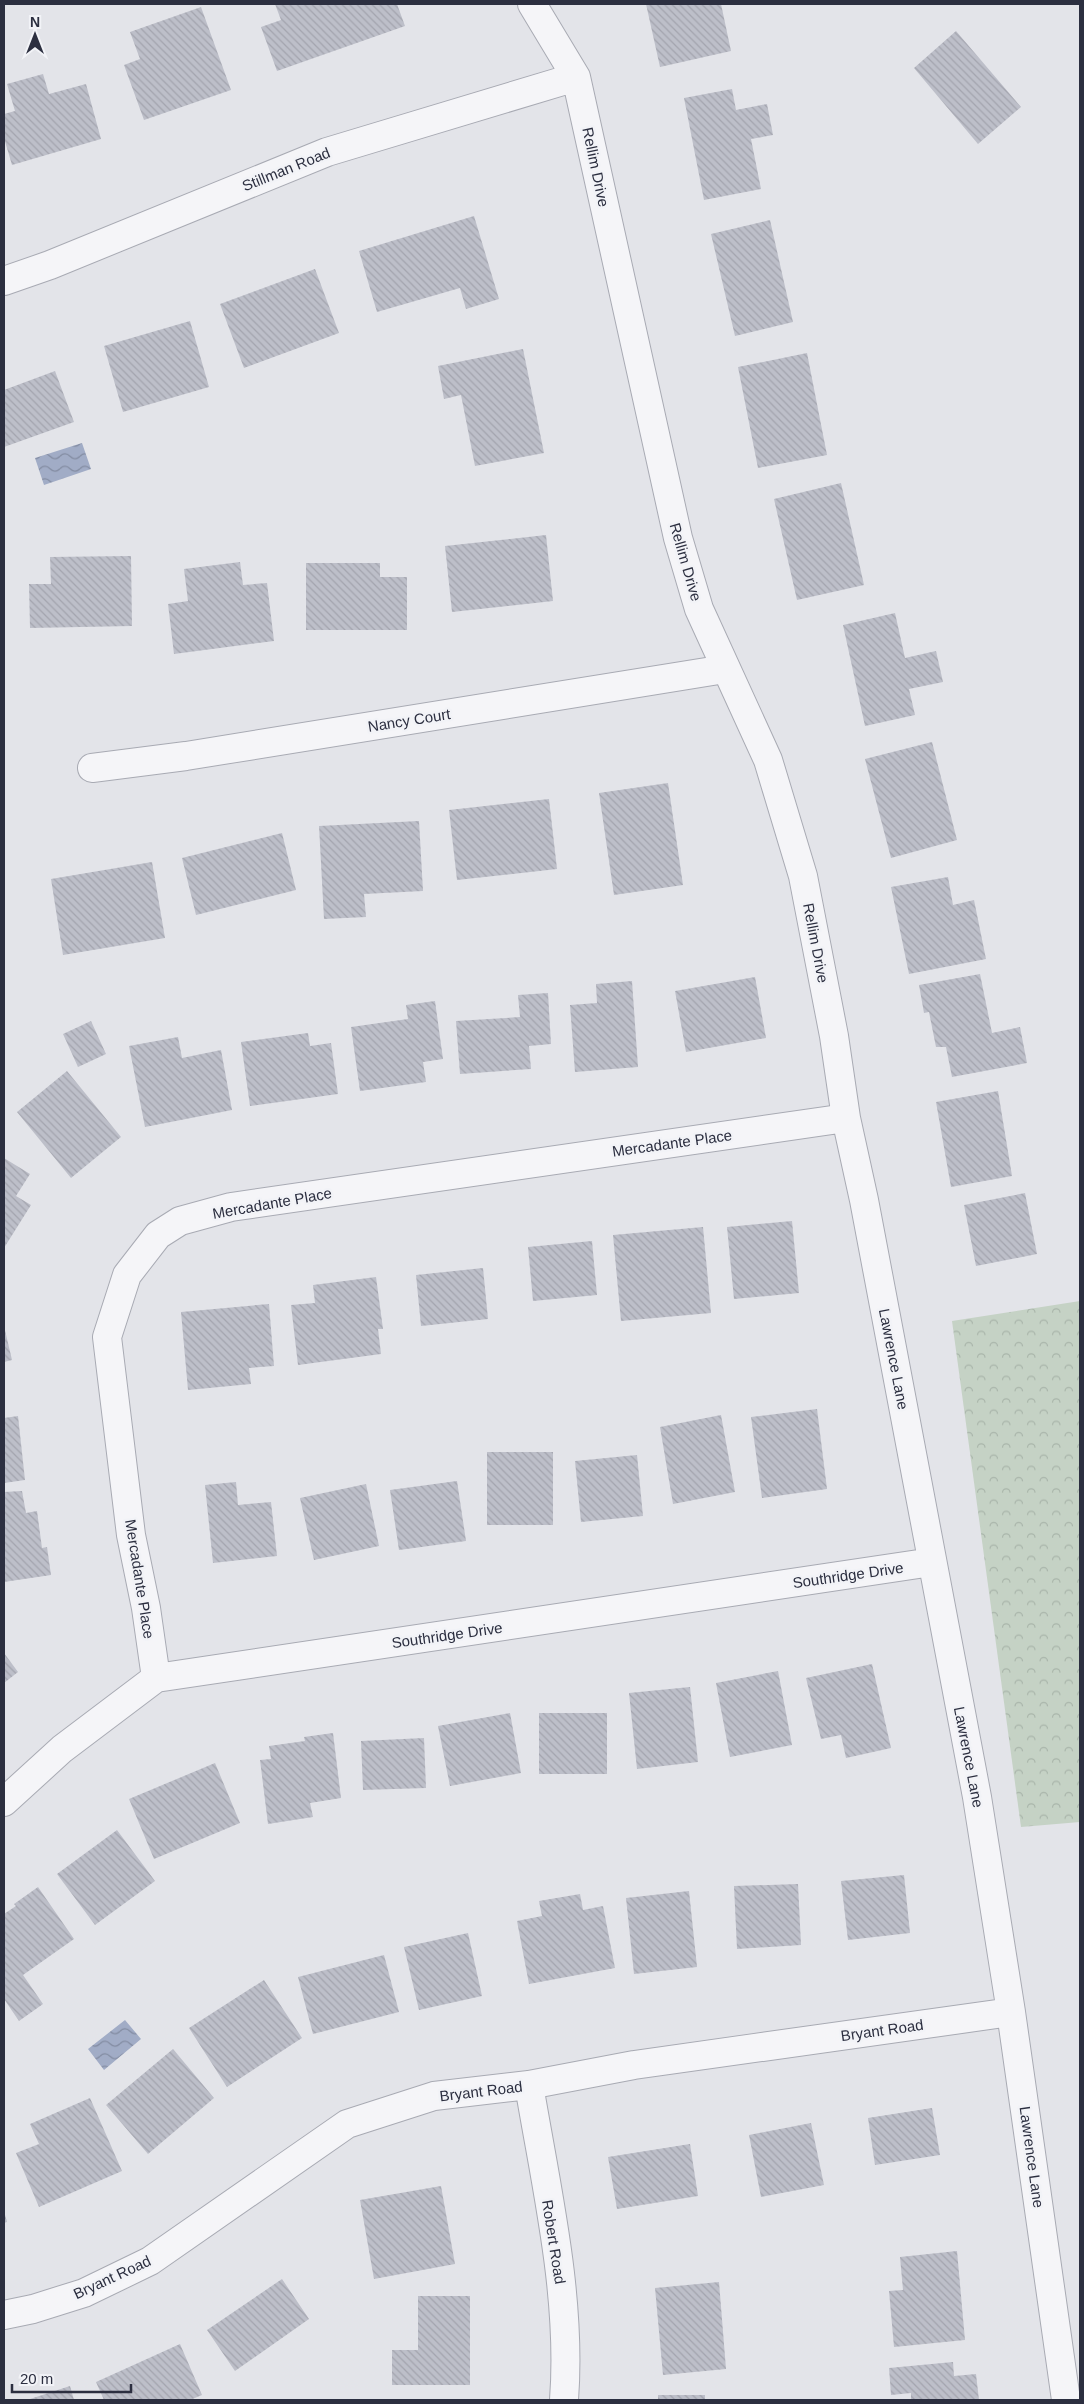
<svg xmlns="http://www.w3.org/2000/svg" width="1084" height="2404" viewBox="0 0 1084 2404" font-family="Helvetica,sans-serif">
<style>
.forest{fill:url(#forest-crowns)}
.water{fill:url(#water-waves)}
.building{fill:url(#building-back-hatch)}
.lines{fill:none;stroke-linecap:round;stroke-linejoin:round}
.street-casing{stroke:#a8aab3;stroke-width:30}
.street{stroke:#f5f5f8;stroke-width:28}
.labels{text-anchor:middle;dominant-baseline:central;stroke-width:5;stroke-linejoin:round;paint-order:stroke}
.street-label{font-size:15px;fill:#2c2f40;stroke:#f2f3f7}
</style>
<defs>
<pattern id="forest-crowns" width="20" height="18" patternUnits="userSpaceOnUse" patternTransform="scale(1.25)"><rect width="20" height="18" fill="#c5d2c5"/><path d="M2 6a3 3 0 1 1 6 0M12 15a3 3 0 1 1 6 0" fill="none" stroke="#a9b5aa"/></pattern>
<pattern id="water-waves" width="16" height="10" patternUnits="userSpaceOnUse" patternTransform="scale(1.25)"><rect width="16" height="10" fill="#a1acc6"/><path d="M0 5q4-4 8 0t8 0" fill="none" stroke="#838ca2"/></pattern>
<pattern id="building-back-hatch" width="6" height="6" patternUnits="userSpaceOnUse" patternTransform="scale(1.25)"><rect width="6" height="6" fill="#bdbfc9"/><path d="M-1 5l2 2M0 0l6 6M5-1l2 2" fill="none" stroke="#a3a4ae"/></pattern>
</defs>
<rect width="100%" height="100%" fill="#e3e4e9"/>
<path class="forest" d="M1080 1301V1822L1021 1827 952 1321Z"/>
<path class="water" d="M82 443 91 469 44 485 35 458Z
M125 2020 141 2039 104 2070 88 2049Z"/>
<path class="building" d="M275 4H397L405 26 277 71 261 27 281 20Z
M646 4H721L731 51 660 67Z
M201 7 231 90 144 120 124 65 140 59 130 32Z
M956 31 1021 107 978 144 914 68Z
M43 74 49 94 86 84 101 139 12 165 4 138V114L15 111 7 84Z
M732 89 736 110 767 104 773 135 751 139 761 189 704 200 684 98Z
M474 216 499 299 466 309 460 288 377 312 359 251Z
M770 220 793 322 735 336 711 234Z
M315 269 339 333 244 368 220 304Z
M190 321 209 387 123 412 104 346Z
M523 349 544 453 475 466 461 395 444 399 438 366Z
M807 353 827 455 758 468 738 367Z
M55 371 74 422 4 447V390Z
M841 483 864 585 797 600 774 499Z
M546 535 553 601 452 612 445 546Z
M131 556 132 626 30 628 29 584H51L50 557Z
M240 562 243 585 267 583 274 641 174 654 168 604 188 601 184 569Z
M306 563H380V577H407V630H306Z
M895 613 905 658 936 651 943 682 909 689 915 715 865 726 843 625Z
M932 742 957 840 891 858 865 759Z
M668 783 683 885 614 895 599 793Z
M549 799 557 869 457 880 449 810Z
M419 821 423 891 364 894 366 917 324 919 319 826Z
M282 833 296 890 196 915 182 858Z
M152 862 165 938 63 955 51 879Z
M948 877 953 905 974 900 986 959 909 974 891 887Z
M980 974 992 1033 1020 1027 1027 1063 952 1077 946 1047H936L929 1012 924 1013 919 985Z
M755 977 766 1038 686 1052 675 991Z
M632 981 638 1067 575 1072 570 1005 597 1003 596 984Z
M548 993 551 1044 529 1046 531 1069 460 1074 456 1021 520 1017 518 995Z
M435 1001 443 1059 423 1062 426 1082 360 1091 351 1027 408 1019 406 1005Z
M91 1021 106 1054 78 1067 63 1034Z
M308 1033 310 1046 331 1043 338 1094 250 1106 241 1042Z
M178 1037 182 1058 221 1050 232 1110 145 1127 129 1046Z
M67 1071 121 1137 71 1178 17 1112Z
M998 1091 1012 1176 951 1187 936 1102Z
M4 1158 30 1174 16 1196 31 1205 4 1248Z
M1025 1193 1037 1254 976 1266 964 1205Z
M792 1221 799 1293 734 1299 727 1227Z
M703 1227 711 1313 621 1321 613 1235Z
M592 1241 597 1295 533 1301 528 1247Z
M483 1268 488 1319 421 1326 416 1275Z
M376 1277 383 1329H378L381 1354 298 1365 291 1305 315 1303 313 1285Z
M269 1304 274 1366 249 1368 251 1384 188 1390 181 1312Z
M4 1326 12 1360 4 1362Z
M817 1409 827 1489 762 1498 751 1417Z
M721 1415 735 1492 673 1504 660 1427Z
M18 1416 25 1480 4 1483V1418Z
M487 1452H553V1525H487Z
M637 1455 643 1516 581 1522 575 1461Z
M457 1481 466 1541 399 1550 390 1490Z
M236 1482 238 1505 271 1502 277 1556 213 1563 205 1485Z
M366 1484 379 1546 314 1560 300 1498Z
M22 1491 26 1513 37 1511 42 1548 47 1547 51 1575 4 1582V1492Z
M4 1653 18 1672 4 1683Z
M872 1664 891 1748 846 1758 841 1735 821 1739 806 1678Z
M778 1671 792 1745 730 1757 716 1683Z
M690 1687 698 1762 637 1769 629 1693Z
M510 1713 521 1773 450 1786 438 1726Z
M539 1713H607V1774H539Z
M333 1733 341 1798 310 1803 313 1817 268 1824 260 1760 271 1759 269 1746 305 1741 304 1737Z
M424 1738 426 1788 363 1790 361 1741Z
M215 1763 240 1823 154 1859 129 1799Z
M117 1830 155 1881 95 1925 57 1874Z
M904 1875 910 1933 848 1940 841 1881Z
M798 1884 801 1945 737 1949 734 1886Z
M38 1887 74 1939 23 1975 43 2004 19 2021 4 1999V1914L16 1906 14 1904Z
M689 1891 697 1967 634 1974 626 1898Z
M580 1894 583 1910 603 1906 615 1968 529 1984 517 1921 542 1916 539 1901Z
M468 1933 482 1996 419 2010 404 1947Z
M384 1955 399 2012 313 2034 298 1977Z
M264 1980 302 2038 227 2087 189 2028Z
M173 2049 214 2098 148 2154 106 2105Z
M90 2098 122 2171 39 2207 16 2153 39 2144 30 2124Z
M932 2108 940 2155 875 2165 868 2118Z
M811 2123 824 2185 761 2197 749 2135Z
M690 2144 698 2196 617 2209 608 2157Z
M441 2186 455 2264 374 2279 360 2200Z
M4 2211 7 2222 4 2223Z
M957 2251 965 2340 894 2347 889 2291 903 2290 900 2257Z
M282 2279 309 2319 235 2371 207 2330Z
M719 2282 726 2369 663 2375 655 2288Z
M418 2296H470V2385H392V2350H418Z
M180 2344 202 2395 190 2400H104L96 2382Z
M953 2362 954 2376 976 2374 979 2400H911V2393L891 2395 889 2368Z
M70 2386 74 2400H27Z
M658 2395H705V2400H658Z"/>
<g class="lines">
<defs>
<path id="street" d="M532 4 576 77 678 538 699 609 768 760 803 876 834 1036 846 1118 864 1200 977 1797 1011 2012 1066 2400
M4 281 50 265 327 152 576 77
M92 768 186 756 725 669
M156 1678 146 1608 131 1535 107 1337 127 1275 158 1235 180 1221 231 1207 846 1118
M4 1802 62 1749 156 1678 932 1562
M529 2085C546 2187 572 2296 564 2400
M4 2315 33 2309 84 2293 150 2261 347 2124 434 2096 529 2085 634 2065 1011 2012"/>
</defs>
<use href="#street" class="street-casing"/>
<use href="#street" class="street"/>
</g>
<g class="labels">
<g class="street-label">
<text transform="translate(596 167) rotate(78)">Rellim Drive</text>
<text transform="translate(286 169) rotate(-22)">Stillman Road</text>
<text transform="translate(686 562) rotate(74)">Rellim Drive</text>
<text transform="translate(409 720) rotate(-9)">Nancy Court</text>
<text transform="translate(816 943) rotate(79)">Rellim Drive</text>
<text transform="translate(672 1143) rotate(-8)">Mercadante Place</text>
<text transform="translate(272 1203) rotate(-10)">Mercadante Place</text>
<text transform="translate(894 1359) rotate(79)">Lawrence Lane</text>
<text transform="translate(848 1575) rotate(-8)">Southridge Drive</text>
<text transform="translate(140 1579) rotate(81)">Mercadante Place</text>
<text transform="translate(447 1635) rotate(-8)">Southridge Drive</text>
<text transform="translate(969 1757) rotate(79)">Lawrence Lane</text>
<text transform="translate(882 2030) rotate(-8)">Bryant Road</text>
<text transform="translate(481 2091) rotate(-7)">Bryant Road</text>
<text transform="translate(1032 2157) rotate(82)">Lawrence Lane</text>
<text transform="translate(554 2242) rotate(81)">Robert Road</text>
<text transform="translate(112 2277) rotate(-25)">Bryant Road</text>
</g>
</g>
<rect width="1084" height="2404" fill="none" stroke="#2c2f40" stroke-width="10"/>
<g transform="translate(35 35)" stroke="#f2f3f7" stroke-width="4" paint-order="stroke">
<path d="M0-4L9 19L0 12L-9 19Z" fill="#2c2f40"/>
<text y="-8" font-size="14" font-weight="bold" text-anchor="middle" fill="#2c2f40">N</text>
</g>
<path d="M12 2384v8h119v-8" fill="none" stroke="#2c2f40" stroke-width="2.5"/>
<text x="20" y="2384" font-size="15" fill="#2c2f40" stroke="#f2f3f7" stroke-width="4" paint-order="stroke">20 m</text>
</svg>
